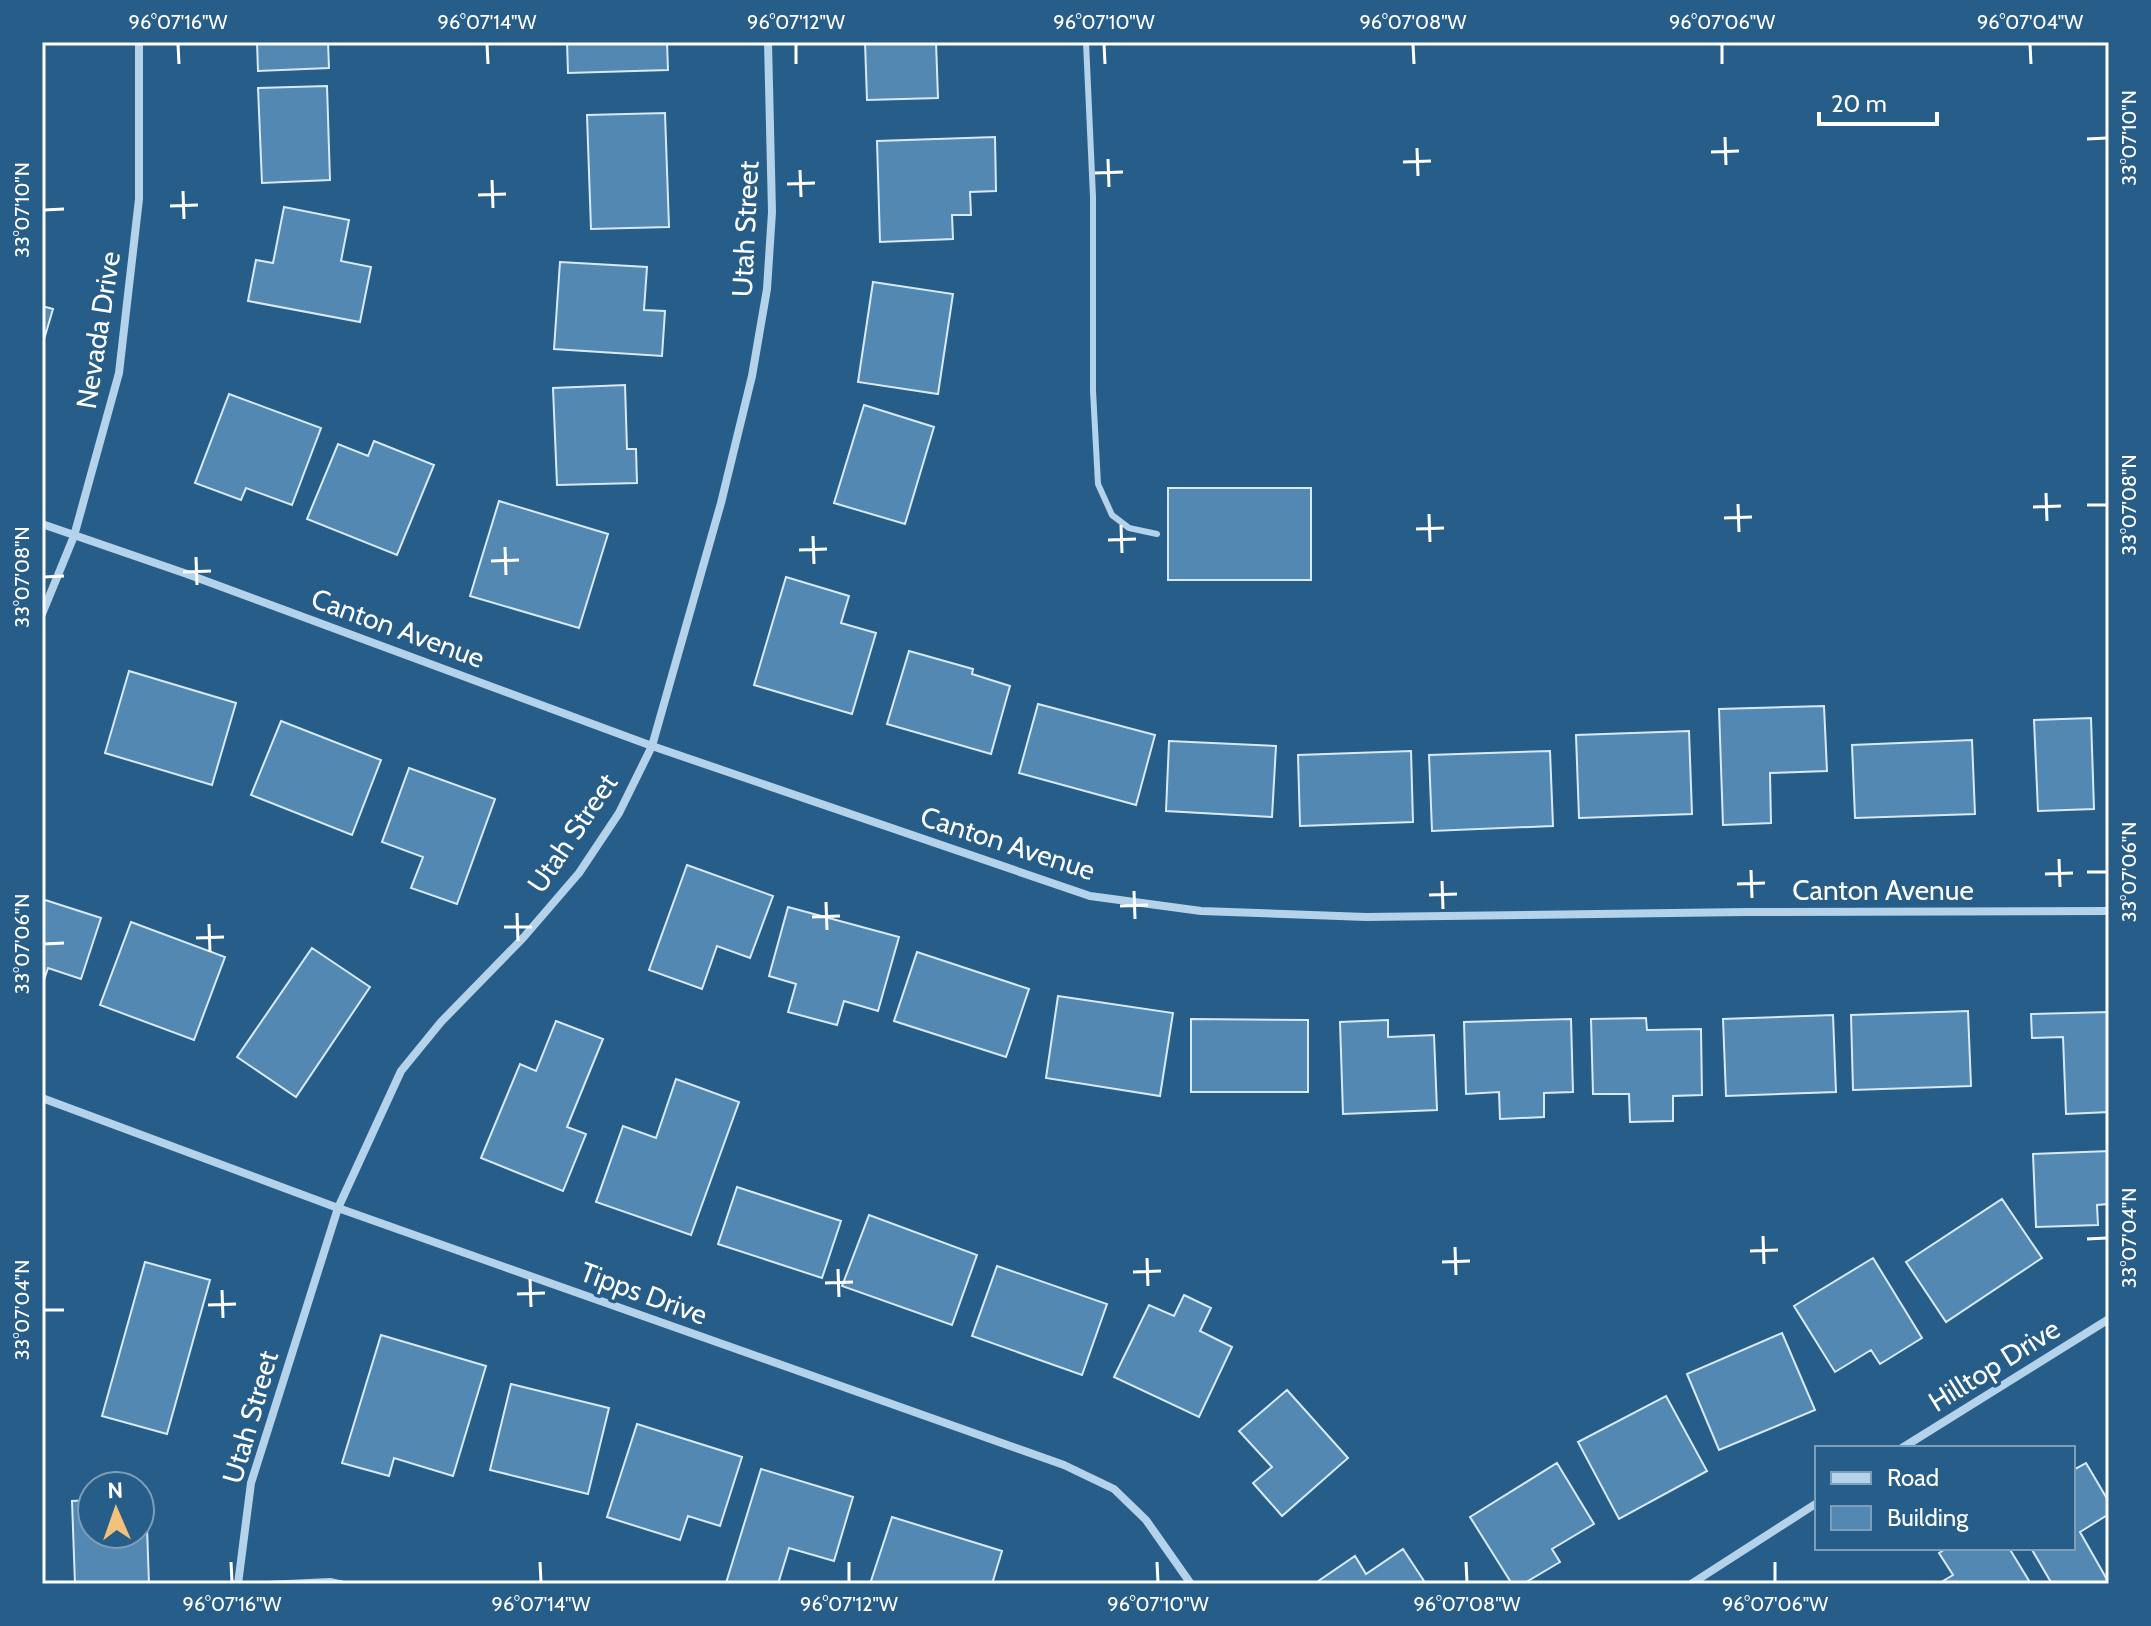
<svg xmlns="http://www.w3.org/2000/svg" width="2151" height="1626" viewBox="0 0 2151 1626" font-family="Cabin,sans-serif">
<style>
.building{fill:#5388b2;stroke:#d8eaf7;stroke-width:2}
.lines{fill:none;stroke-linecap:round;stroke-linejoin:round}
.service{stroke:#b4d2e9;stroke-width:6}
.minor{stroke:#b4d2e9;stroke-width:8}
.ticks{fill:none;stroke:#fff;stroke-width:3}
.labels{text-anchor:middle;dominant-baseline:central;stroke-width:7;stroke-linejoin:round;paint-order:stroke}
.street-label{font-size:28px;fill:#fff;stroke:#275d89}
.neatline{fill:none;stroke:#fff;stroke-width:3}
.ticks-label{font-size:20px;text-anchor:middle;fill:#fff}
</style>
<rect width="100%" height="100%" fill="#275d89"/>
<path class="building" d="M257 42H328L329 68 258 71Z
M567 42H667L668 70 568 73Z
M865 42H936L938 98 867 100Z
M327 86 330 180 262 183 258 88Z
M665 113 669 227 591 229 587 115Z
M995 137 996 191 970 192 971 215H952L953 239 880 242 877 141Z
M284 207 349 220 341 261 371 267 360 322 248 301 256 260 273 263Z
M560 262 647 267 644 310 665 311 662 356 554 349Z
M873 282 953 294 938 394 858 382Z
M42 306 53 309 42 346Z
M625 385 627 449H636L637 483 557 485 553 388Z
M229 394 321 428 292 505 246 488 241 500 195 483Z
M864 405 934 427 905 524 834 503Z
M374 441 434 465 397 555 307 519 338 444 368 456Z
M1168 488H1311V580H1168Z
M499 501 608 534 579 628 470 596Z
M786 577 849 596 841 623 876 633 852 714 754 685Z
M909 651 973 669 972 674 1010 686 991 754 887 724Z
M129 671 236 703 212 785 105 753Z
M1038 704 1155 735 1136 805 1019 773Z
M1824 706 1827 771 1770 773 1771 823 1723 825 1719 709Z
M2091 718 2094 809 2038 811 2034 720Z
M281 721 381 760 352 835 251 795Z
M1689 731 1692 814 1579 818 1576 735Z
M1972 740 1975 814 1855 818 1852 745Z
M1169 741 1276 746 1272 817 1166 811Z
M1411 751 1413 822 1300 826 1298 755Z
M1550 751 1553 826 1432 831 1429 755Z
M409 768 495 799 457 904 411 888 423 857 382 842Z
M687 865 773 896 750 958 717 946 702 989 649 970Z
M42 899 101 918 81 979 48 968 42 986Z
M788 907 899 937 878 1011 844 1001 837 1025 788 1012 796 984 769 976Z
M131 922 225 957 194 1040 100 1005Z
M312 948 370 987 296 1097 237 1057Z
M917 952 1029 989 1006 1057 894 1021Z
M1058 996 1173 1013 1160 1096 1046 1078Z
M1968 1011 1971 1086 1853 1090 1851 1015Z
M2109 1012V1112L2066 1114 2063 1037 2032 1038 2031 1014Z
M1833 1015 1836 1092 1726 1096 1723 1019Z
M1646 1018 1647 1030 1701 1029 1702 1095 1673 1096V1121L1630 1122 1629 1094H1593L1591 1019Z
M1191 1019 1308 1020V1092H1191Z
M1571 1019 1573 1092 1544 1093V1117L1500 1119 1499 1092 1466 1094 1464 1022Z
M1388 1020V1037L1434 1035 1437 1110 1343 1114 1340 1022Z
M556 1021 603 1039 567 1127 586 1134 563 1191 481 1158 520 1064 536 1071Z
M676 1079 739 1102 691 1235 596 1202 623 1126 656 1138Z
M2109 1151V1204L2097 1205 2098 1225 2036 1227 2033 1154Z
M737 1187 841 1221 822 1278 718 1244Z
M2002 1199 2042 1258 1946 1322 1906 1262Z
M869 1215 977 1255 952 1325 842 1286Z
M1873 1258 1922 1338 1880 1364 1871 1350 1835 1372 1794 1306Z
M145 1262 210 1280 167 1434 102 1416Z
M997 1266 1107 1304 1082 1375 972 1336Z
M1184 1295 1211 1308 1200 1331 1232 1347 1199 1417 1114 1377 1149 1305 1174 1316Z
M1782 1333 1815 1410 1719 1450 1687 1374Z
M381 1335 486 1366 453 1476 394 1458 389 1476 342 1463Z
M511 1384 609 1408 588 1494 490 1470Z
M1287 1390 1348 1458 1282 1516 1253 1483 1272 1467 1239 1431Z
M1666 1396 1707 1471 1619 1519 1578 1442Z
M637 1424 742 1457 720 1526 688 1516 680 1540 607 1517Z
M1557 1463 1594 1524 1552 1549 1560 1562 1523 1584H1512L1470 1517Z
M2086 1463 2109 1502V1514L2080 1532 2109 1583 2052 1584 2031 1548H2073V1470Z
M761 1469 853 1497 834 1561 789 1548 778 1584H730L726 1583Z
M140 1498H146L149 1584H75L72 1501 92 1500V1534H140Z
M892 1517 1002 1551 992 1584H870Z
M1947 1548H2009L2031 1584H1938L1953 1575 1939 1553Z
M1403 1549 1426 1584H1314L1355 1556 1366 1574Z"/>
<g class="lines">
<path class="service" d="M1086 42 1093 197V391L1098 484 1112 515 1129 528 1157 534
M266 1584 330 1581 344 1584"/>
<path class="minor" d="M42 524 187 574 652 746 1090 896 1201 911 1366 917 1746 912 2109 911
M42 614 74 536 119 373 139 199V42
M42 1098 338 1208 1064 1465 1114 1489 1146 1520 1191 1584
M1902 1448 2109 1319
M238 1584 251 1483 338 1208 401 1071 441 1022 523 938 579 873 619 813 652 746 721 503 752 376 767 289 772 212 768 42
M1691 1584 1817 1503"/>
</g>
<path class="ticks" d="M178 44 179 64M487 44 488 64M796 44V64M1104 44 1105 64M1413 44 1414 64M1722 44V64M2030 44 2031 64M1725 137 1726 165M2087 139 2107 138M1417 148 1418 176M1711 152 1739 151M1108 159 1109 187M1403 162 1431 161M800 170 801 197M1095 173 1123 172M492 180 493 208M787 184 815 183M183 191 184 219M478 195 506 194M170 206 198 205M44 210 64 209M2046 493 2047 521M1738 504 1739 532M2087 505H2107M2033 507 2061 506M1429 514 1430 542M1724 518 1752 517M1121 525 1122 553M1416 529 1444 528M813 536 814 564M1108 540 1136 539M505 547 506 575M799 550 827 549M196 557 197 585M491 561 519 560M183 572 211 571M44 577 64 576M2059 859 2060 887M1751 870 1752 898M2087 872H2107M2045 874 2073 873M1442 881 1443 909M1737 884 1765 883M1134 891 1135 919M1429 895 1457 894M826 902 827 930M1120 906 1148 905M517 913 518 941M812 917 840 916M209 924 210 952M504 927H532M196 938 224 937M44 944 64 943M1763 1236 1764 1264M2087 1239 2107 1238M1455 1247 1456 1275M1750 1251 1778 1250M1147 1258 1148 1286M1442 1262 1470 1261M838 1269 839 1297M1133 1272 1161 1271M530 1279 531 1307M825 1283 853 1282M222 1290 223 1318M517 1294 545 1293M208 1305 236 1304M44 1310H64M231 1562 232 1582M540 1562 541 1582M849 1562V1582M1157 1562 1158 1582M1466 1562 1467 1582M1775 1562V1582"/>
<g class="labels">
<g class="street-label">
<text transform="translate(745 229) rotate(-87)">Utah Street</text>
<text transform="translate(98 330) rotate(-81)">Nevada Drive</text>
<text transform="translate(398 628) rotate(20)">Canton Avenue</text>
<text transform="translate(572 833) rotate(-56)">Utah Street</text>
<text transform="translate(1008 843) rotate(18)">Canton Avenue</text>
<text x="1883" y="890">Canton Avenue</text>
<text transform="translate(644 1293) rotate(20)">Tipps Drive</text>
<text transform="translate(1994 1365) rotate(-32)">Hilltop Drive</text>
<text transform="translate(250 1417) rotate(-74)">Utah Street</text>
</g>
</g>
<rect width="2151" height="1626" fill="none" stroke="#275d89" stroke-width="88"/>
<rect x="1815" y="1446" width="260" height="104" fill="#275d89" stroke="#7d9eb8" stroke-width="2"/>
<rect x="1831" y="1472" width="40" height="12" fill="#b4d2e9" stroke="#7d9eb8" stroke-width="2"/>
<text x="1887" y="1486" font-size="24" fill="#ffffff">Road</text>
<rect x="1831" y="1506" width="40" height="24" fill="#5388b2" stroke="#7d9eb8" stroke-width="2"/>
<text x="1887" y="1526" font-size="24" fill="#ffffff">Building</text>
<g transform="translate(116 1510) rotate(358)"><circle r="38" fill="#275d89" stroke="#7d9eb8" stroke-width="2"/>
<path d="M0-6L14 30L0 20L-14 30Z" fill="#f2c27a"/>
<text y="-12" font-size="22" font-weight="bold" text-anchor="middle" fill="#ffffff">N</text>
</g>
<path d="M1819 112v12h118v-12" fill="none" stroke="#ffffff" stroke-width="4"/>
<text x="1831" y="112" font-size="24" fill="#ffffff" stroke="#275d89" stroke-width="6" paint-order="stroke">20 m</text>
<rect x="44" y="44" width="2063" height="1538" class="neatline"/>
<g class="ticks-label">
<text x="178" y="29">96°07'16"W</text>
<text x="487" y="29">96°07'14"W</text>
<text x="796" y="29">96°07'12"W</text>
<text x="1104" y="29">96°07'10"W</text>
<text x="1413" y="29">96°07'08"W</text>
<text x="1722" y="29">96°07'06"W</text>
<text x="2030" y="29">96°07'04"W</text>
<text transform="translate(2129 138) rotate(-90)" y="7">33°07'10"N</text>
<text transform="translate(22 210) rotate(-90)" y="7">33°07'10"N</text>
<text transform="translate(2129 505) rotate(-90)" y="7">33°07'08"N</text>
<text transform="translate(22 577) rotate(-90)" y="7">33°07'08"N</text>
<text transform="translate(2129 872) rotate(-90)" y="7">33°07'06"N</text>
<text transform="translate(22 944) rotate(-90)" y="7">33°07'06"N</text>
<text transform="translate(2129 1238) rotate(-90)" y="7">33°07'04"N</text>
<text transform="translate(22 1310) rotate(-90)" y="7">33°07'04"N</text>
<text x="232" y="1611">96°07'16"W</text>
<text x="541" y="1611">96°07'14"W</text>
<text x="849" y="1611">96°07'12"W</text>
<text x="1158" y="1611">96°07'10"W</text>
<text x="1467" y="1611">96°07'08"W</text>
<text x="1775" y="1611">96°07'06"W</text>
</g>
</svg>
